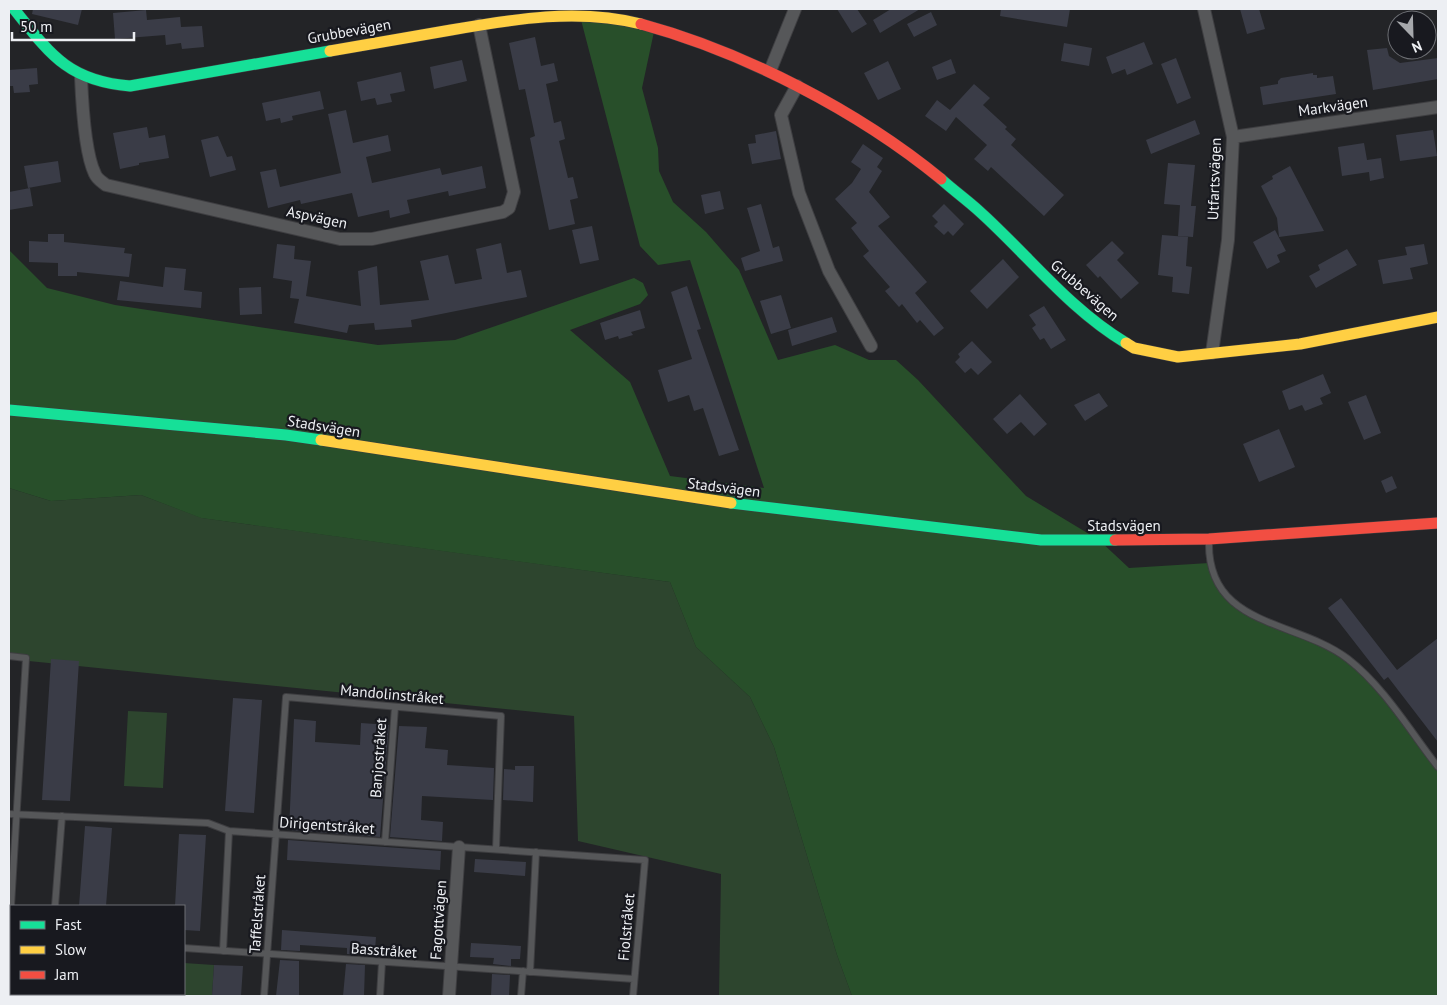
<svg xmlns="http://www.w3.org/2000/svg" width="1447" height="1005" viewBox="0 0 1447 1005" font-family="'PT Sans',sans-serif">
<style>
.green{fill:#2d452e}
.forest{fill:#284f2a}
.building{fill:#3a3c47}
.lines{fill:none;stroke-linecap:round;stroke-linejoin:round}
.lane-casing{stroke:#3e3e41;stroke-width:8}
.street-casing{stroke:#3e3e41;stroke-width:14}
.fast-casing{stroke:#3e3e41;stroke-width:12}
.slow-casing{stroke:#3e3e41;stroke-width:12}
.jam-casing{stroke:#3e3e41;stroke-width:12}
.lane{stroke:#565759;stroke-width:6}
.street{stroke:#565759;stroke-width:12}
.fast{stroke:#16e098;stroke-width:11}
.slow{stroke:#ffcf43;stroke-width:11}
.jam{stroke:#f24e42;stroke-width:11}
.labels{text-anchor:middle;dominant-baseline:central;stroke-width:4.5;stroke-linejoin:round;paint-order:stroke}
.street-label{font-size:15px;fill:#edeff3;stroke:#18191f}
</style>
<rect width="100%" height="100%" fill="#232427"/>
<path class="green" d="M9 488 51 501 141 495 202 518 670 582 696 647 750 697 774 747 837 955 852 996H719L721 874 578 841 574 716 9 659Z
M128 711 167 713 163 788 124 786Z
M184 963 214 965 212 996H58L59 994H184Z"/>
<path class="forest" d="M580 16 655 27 642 88 658 148 659 171 673 202 706 232 739 270 778 360 835 345 869 360H896L918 380 1026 496 1099 540 1129 568 1209 563 1223 590 1242 611 1313 640 1361 671 1438 767V996H852L837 955 774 747 750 697 696 647 670 582 201 518 141 495 51 501 9 488V250L47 288 115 305 378 345 455 340 634 278 643 283 648 295 640 304 570 330 630 382 670 476 764 488 690 260 658 265 640 246Z"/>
<path class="building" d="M33 9H82L78 25 32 14Z
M837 9H857L867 24 852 33Z
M891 9H920L880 33 873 20Z
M1001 9H1070L1067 27 1000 16Z
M1240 9H1259L1265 29 1247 34Z
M146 10 147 20 180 17 181 27 202 26 204 47 182 49 181 43 166 45 165 35 115 39 113 13Z
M931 12 937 25 914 37 907 24Z
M535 37 541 66 554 63 558 81 546 84 554 123 561 121 565 139 559 141 568 178 573 177 578 198 570 200 575 224 549 230 530 138 535 136 525 89 519 90 509 43Z
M1144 42 1153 64 1127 75 1125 69 1112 74 1106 57Z
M1064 43 1092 48 1089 66 1061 61Z
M1387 48 1389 56 1400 63 1438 58V79L1373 90 1367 50Z
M1176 58 1191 98 1177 104 1161 64Z
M951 59 956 73 937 80 932 67Z
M462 60 467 81 434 89 430 67Z
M888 61 901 89 878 100 864 73Z
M37 68 38 84 29 85 30 92 14 93 13 86H9V70Z
M401 72 405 91 390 94 392 102 377 105 375 98 361 101 357 82Z
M1313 73V75H1317V78L1333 76 1336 94 1263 105 1260 87 1278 84V81L1281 78Z
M974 84 990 98 983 105 1007 127 1005 129 1016 139 1011 145 1064 195 1044 216 991 167 988 171 974 159 987 145 956 117 946 131 925 116 937 100 950 110Z
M320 91 324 109 292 116 293 120 281 123 280 118 266 121 262 103Z
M346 110 353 143 388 135 391 151 366 157 372 183 440 168 442 175 482 166 486 188 449 196 448 191 407 200 410 213 390 218 389 210 358 217 352 193 301 204 300 200 268 208 260 172 276 169 280 187 341 173 328 114Z
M1195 120 1200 134 1151 154 1146 140Z
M147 127 149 138 165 135 169 158 139 163V165L120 169 113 133Z
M1433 130 1437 156 1400 161 1396 135Z
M776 131 781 159 752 164 748 144 756 143 755 135Z
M218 136 227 157 232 156 236 170 210 177 201 140Z
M1364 143 1367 160 1381 158 1384 178 1370 181 1369 172 1342 176 1338 147Z
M863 144 883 158 877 167 882 171 869 192 890 217 878 226 927 282 915 293 944 328 934 336 920 320 917 323 902 304 899 307 885 291 890 287 863 256 869 251 851 228 857 223 835 199 852 183 861 169 851 162Z
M58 161 61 182 28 188 24 166Z
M1168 163 1195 165 1191 206 1164 204Z
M1290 166 1324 231 1279 237 1277 218 1261 186 1273 179 1272 176Z
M30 188 33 206 9 210V192Z
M720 191 724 209 705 214 701 195Z
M761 204 773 248 779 246 783 261 745 271 741 258 760 251 747 208Z
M944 204 964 224 953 236 948 231 944 235 934 226 938 222 932 216Z
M1180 205 1196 206 1193 237 1178 236Z
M592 226 599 260 580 264 572 230Z
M1275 230 1286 251 1277 255 1280 262 1267 269 1253 242Z
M48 234H64V242L125 248 124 253 132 254 129 277 77 272V276H58V263L29 262V241L48 242Z
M1162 235 1188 237 1186 266 1192 267 1189 294 1172 292 1173 277 1158 275Z
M1112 241 1124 253 1117 260 1139 283 1121 299 1100 276 1098 278 1086 265Z
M501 243 507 273 521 270 527 297 411 320 412 327 375 330 374 323 349 325 347 333 294 323 299 299 290 298 292 281 273 278 277 244 295 246 294 259 311 261 306 296 361 306 358 271 377 266 380 305 429 300 420 261 448 255 455 284 482 279 476 249Z
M1424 244 1428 264 1410 268 1413 279 1383 284 1378 260 1407 255 1405 247Z
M1347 249 1357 265 1316 288 1309 276 1320 270 1318 265Z
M1003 259 1019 277 987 309 970 291Z
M165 267 186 269 184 290 202 292 201 308 117 300 120 281 163 287Z
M687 286 701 329 697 330 739 450 719 456 703 408 694 411 689 395 668 402 658 370 692 359 671 292Z
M261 287 262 314 240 315 239 288Z
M781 295 791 328 771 334 760 301Z
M1044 306 1066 340 1051 349 1044 338 1040 340 1032 328 1036 325 1029 315Z
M640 310 645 328 631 332 633 335 619 339 618 336 605 340 600 323Z
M832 317 837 332 792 346 788 330Z
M972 341 992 362 978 375 971 368 965 373 955 362 960 357 958 354Z
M1323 374 1331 393 1320 398 1323 404 1305 411 1302 405 1289 410 1282 391Z
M1099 393 1108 406 1085 421 1074 405Z
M1020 394 1047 424 1034 436 1021 422 1007 434 993 419Z
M1366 395 1381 433 1364 440 1348 402Z
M1279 429 1295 467 1259 482 1243 444Z
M1392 476 1397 488 1386 493 1381 481Z
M1341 598 1397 670 1438 638V742L1388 677 1384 680 1328 608Z
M51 659 79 661 70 801 42 800Z
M233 698 262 700 254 813 225 811Z
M294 719 316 721 315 742 360 745 361 723 389 725 380 837 289 830Z
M399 726 427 727 425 748 448 750 447 765 494 768 493 800 422 796 421 820 443 822 442 841 390 837Z
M515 766H534L533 802 503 800 504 769 515 770Z
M85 826 112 828 106 906H79Z
M179 834 206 835 200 931 184 930V906H175Z
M288 840 441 851 440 870 287 860Z
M475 859 526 862 525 876 474 872Z
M282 930 376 937 375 950H366L365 955 347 954V948L300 945V951L281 950Z
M471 943 521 946 520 959H511V966L493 964 494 958 470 957Z
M280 960 299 961V996H276Z
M346 964 365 965 364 996H343Z
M214 965 243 966 241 996H212Z
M492 974 510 975 509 996H491Z"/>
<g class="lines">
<defs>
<path id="lane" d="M1209 540C1206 628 1296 619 1348 659 1384 687 1410 731 1438 767
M9 656 26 658 11 906
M9 814 208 823 229 831 645 860 633 996
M385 842 395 707
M55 906 62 816
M9 944 11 909
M184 948 634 979
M223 951 229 831
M530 972 536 852
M264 996 286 697 501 716 496 849
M380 996 382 962
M521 996 523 971"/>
<path id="street" d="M1204 9 1233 137 1228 240 1212 353
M770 71 795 9
M81 77C82 101 85 154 95 174 97 179 101 181 106 185L340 239H372L503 212 509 208 514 192 479 25
M797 86 781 115 799 193 829 271 871 346
M1233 137 1438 107
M449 996 459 847"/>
<path id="fast" d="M14 9C50 54 68 81 130 86L330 51
M941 179C953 190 967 200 979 211 1028 255 1069 309 1126 343
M9 410 286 435 321 440
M731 503 1041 540H1115"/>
<path id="slow" d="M330 51C370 44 411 37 451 30 514 19 578 8 641 24
M1126 343 1134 348 1178 357 1300 344 1438 317
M321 440 731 503"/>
<path id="jam" d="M641 24C744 52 858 111 941 179
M1115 540 1209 539 1438 523"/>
</defs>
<use href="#lane" class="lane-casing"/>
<use href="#street" class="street-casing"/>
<use href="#fast" class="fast-casing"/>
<use href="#slow" class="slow-casing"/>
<use href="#jam" class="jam-casing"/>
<use href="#lane" class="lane"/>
<use href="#street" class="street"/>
<use href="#fast" class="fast"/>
<use href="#slow" class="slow"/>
<use href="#jam" class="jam"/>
</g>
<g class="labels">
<g class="street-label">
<text transform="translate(349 31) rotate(-10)">Grubbevägen</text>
<text transform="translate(1333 106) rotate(-8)">Markvägen</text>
<text transform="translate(1214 179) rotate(-88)">Utfartsvägen</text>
<text transform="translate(317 217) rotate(12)">Aspvägen</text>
<text transform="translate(1085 290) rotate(41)">Grubbevägen</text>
<text transform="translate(324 426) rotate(9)">Stadsvägen</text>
<text transform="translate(724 487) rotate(7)">Stadsvägen</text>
<text x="1124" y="525">Stadsvägen</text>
<text transform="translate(392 694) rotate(5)">Mandolinstråket</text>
<text transform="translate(378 758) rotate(-86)">Banjostråket</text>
<text transform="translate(327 825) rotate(4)">Dirigentstråket</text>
<text transform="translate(257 914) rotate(-86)">Taffelstråket</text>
<text transform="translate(438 920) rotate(-86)">Fagottvägen</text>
<text transform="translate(626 927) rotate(-85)">Fiolstråket</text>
<text transform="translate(384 950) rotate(4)">Basstråket</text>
</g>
</g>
<rect width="1447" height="1005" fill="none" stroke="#edeff3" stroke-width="20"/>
<rect x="10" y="905" width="175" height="90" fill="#18191f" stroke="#6d6f74"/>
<rect x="20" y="921" width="25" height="8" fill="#16e098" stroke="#6d6f74"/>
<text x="55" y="930" font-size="15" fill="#edeff3">Fast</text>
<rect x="20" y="946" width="25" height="8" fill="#ffcf43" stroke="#6d6f74"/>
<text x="55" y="955" font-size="15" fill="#edeff3">Slow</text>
<rect x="20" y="971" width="25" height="8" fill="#f24e42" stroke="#6d6f74"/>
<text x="55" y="980" font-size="15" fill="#edeff3">Jam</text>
<g transform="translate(1412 35) rotate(157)"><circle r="24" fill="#18191f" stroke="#6d6f74"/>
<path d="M0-4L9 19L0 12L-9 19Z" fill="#a6a8ac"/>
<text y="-8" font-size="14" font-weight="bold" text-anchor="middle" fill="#edeff3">N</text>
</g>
<path d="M12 32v8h122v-8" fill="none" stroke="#edeff3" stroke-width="2.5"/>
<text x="20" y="32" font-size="15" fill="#edeff3" stroke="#18191f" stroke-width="4" paint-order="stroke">50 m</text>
</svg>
